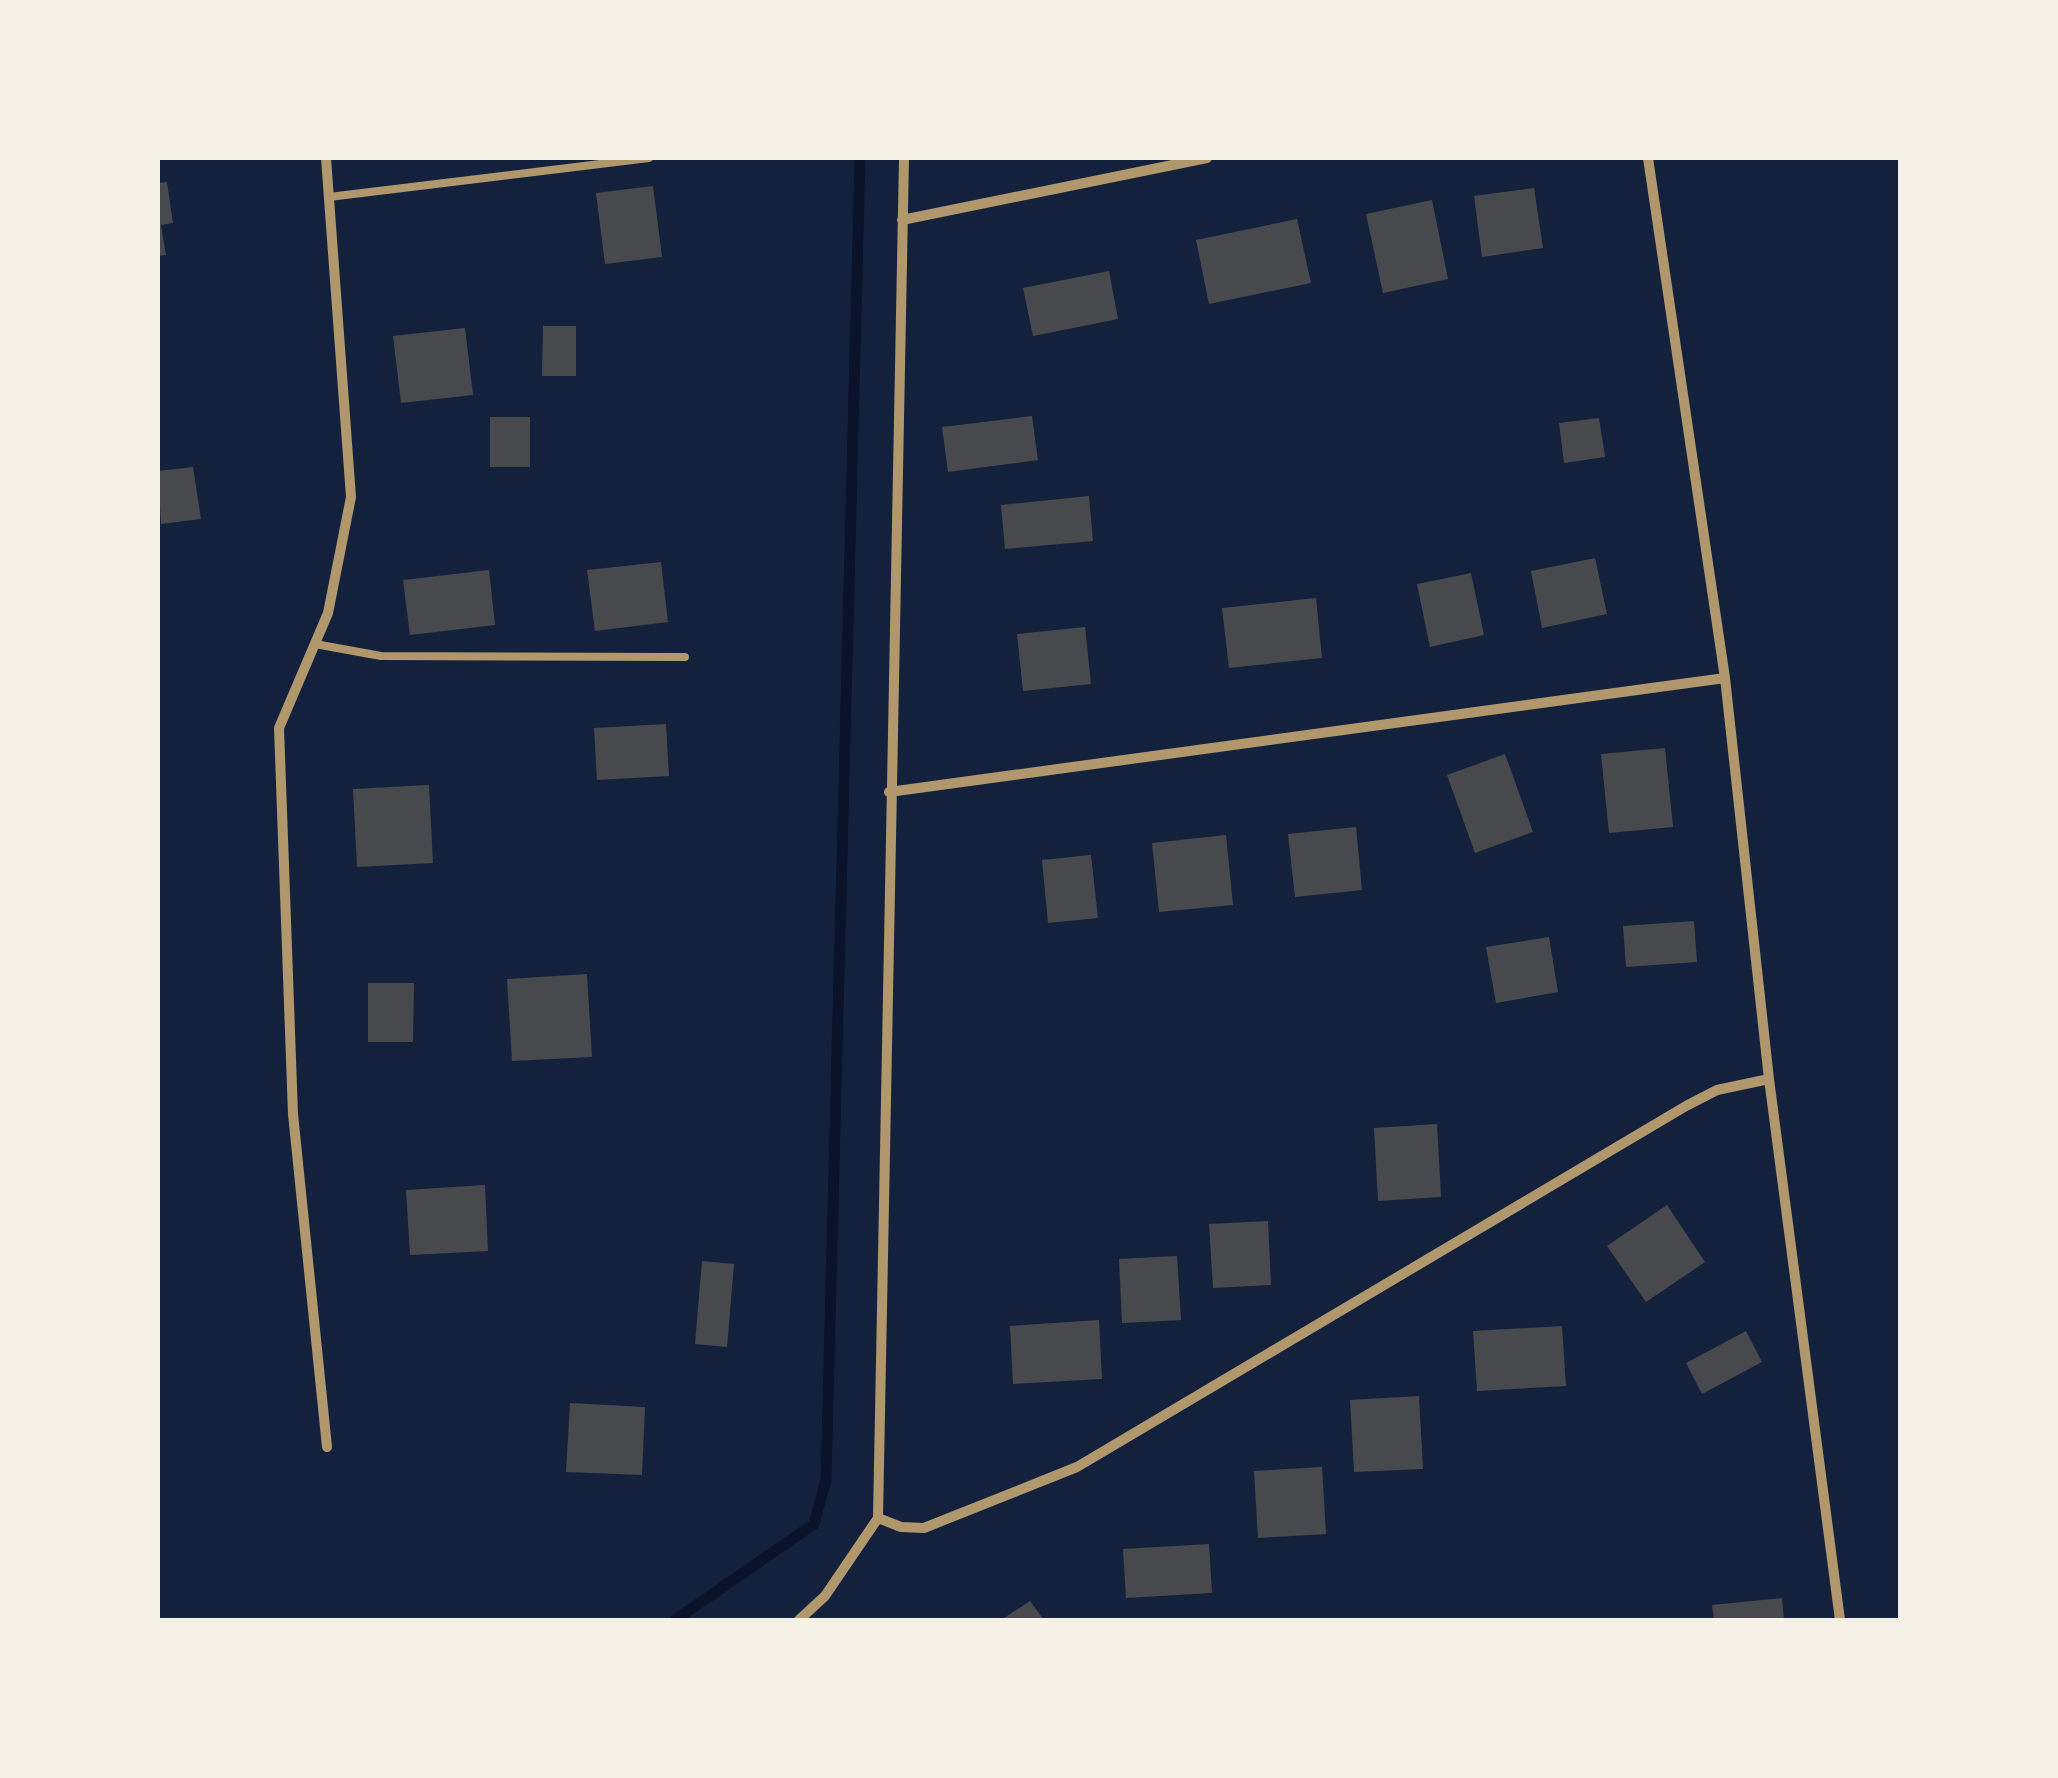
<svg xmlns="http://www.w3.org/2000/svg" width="2058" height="1778" viewBox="0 0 2058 1778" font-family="'Crimson Pro',serif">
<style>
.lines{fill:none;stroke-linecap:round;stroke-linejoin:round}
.stream{stroke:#0b132b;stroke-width:11}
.building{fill:#48494c}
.service{stroke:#b1986c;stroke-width:8}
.minor{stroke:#b1986c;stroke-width:10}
</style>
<rect width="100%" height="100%" fill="#14213d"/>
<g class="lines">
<path class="stream" d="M675 1620 814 1524 826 1480 860 158"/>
</g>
<path class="building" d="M167 182 173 223 161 225 166 255 158 256V183Z
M653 186 662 257 605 264 596 193Z
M1534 188 1543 248 1482 257 1474 196Z
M1432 200 1448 279 1383 293 1366 214Z
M1297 219 1311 283 1209 304 1196 240Z
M1109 271 1118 319 1033 336 1023 288Z
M543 326H576V376H542Z
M465 328 473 395 401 403 393 336Z
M1032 416 1038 460 948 472 942 427Z
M490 417H530V467H490Z
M1599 418 1605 457 1564 463 1559 423Z
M193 467 201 519 161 524 158 471Z
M1089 496 1093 541 1005 549 1001 505Z
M1595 558 1607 614 1542 628 1531 571Z
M661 562 668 622 595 631 587 570Z
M489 570 495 625 410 635 403 580Z
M1471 573 1484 635 1430 647 1417 584Z
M1316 598 1322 658 1229 668 1222 608Z
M1085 627 1091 684 1023 691 1017 634Z
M666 724 669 776 597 780 594 728Z
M1665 748 1673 827 1609 833 1601 754Z
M1505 754 1533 832 1475 853 1447 775Z
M429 785 433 863 357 867 353 789Z
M1356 827 1362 890 1295 897 1288 834Z
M1226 835 1233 905 1159 912 1152 843Z
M1091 855 1098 918 1048 923 1042 860Z
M1694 921 1697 962 1626 967 1623 926Z
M1549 937 1558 992 1496 1003 1486 947Z
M587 974 592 1057 512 1061 507 979Z
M368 983H414L413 1042H368Z
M1437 1124 1441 1197 1378 1201 1374 1128Z
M485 1185 488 1251 410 1255 406 1190Z
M1667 1205 1705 1262 1646 1302 1607 1246Z
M1268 1221 1271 1285 1213 1288 1209 1224Z
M1177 1256 1181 1320 1122 1323 1119 1259Z
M702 1261 734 1264 727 1347 695 1344Z
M1099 1320 1102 1379 1013 1384 1010 1326Z
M1562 1326 1566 1386 1477 1391 1473 1331Z
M1746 1331 1762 1362 1702 1394 1686 1363Z
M1419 1396 1423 1469 1354 1472 1350 1400Z
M570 1403 645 1407 642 1475 566 1472Z
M1322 1467 1326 1534 1258 1538 1254 1471Z
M1209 1544 1212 1593 1126 1598 1123 1549Z
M1782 1598 1784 1620H1714L1712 1605Z
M1030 1601 1044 1620H1001Z"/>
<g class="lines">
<path class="service" d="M329 197 649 158
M315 644 381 656 685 657"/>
<path class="minor" d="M326 158 351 497 328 613 279 728 293 1114 327 1447
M1648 158 1725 678 1769 1079 1840 1620
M902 220 1207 158
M889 792 1725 678
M878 1518 901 1527 924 1528 1077 1467 1686 1106 1717 1090 1769 1079
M799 1620 825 1596 878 1518 904 158"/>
</g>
<rect width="2058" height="1778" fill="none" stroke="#f6f1e7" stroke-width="320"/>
</svg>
